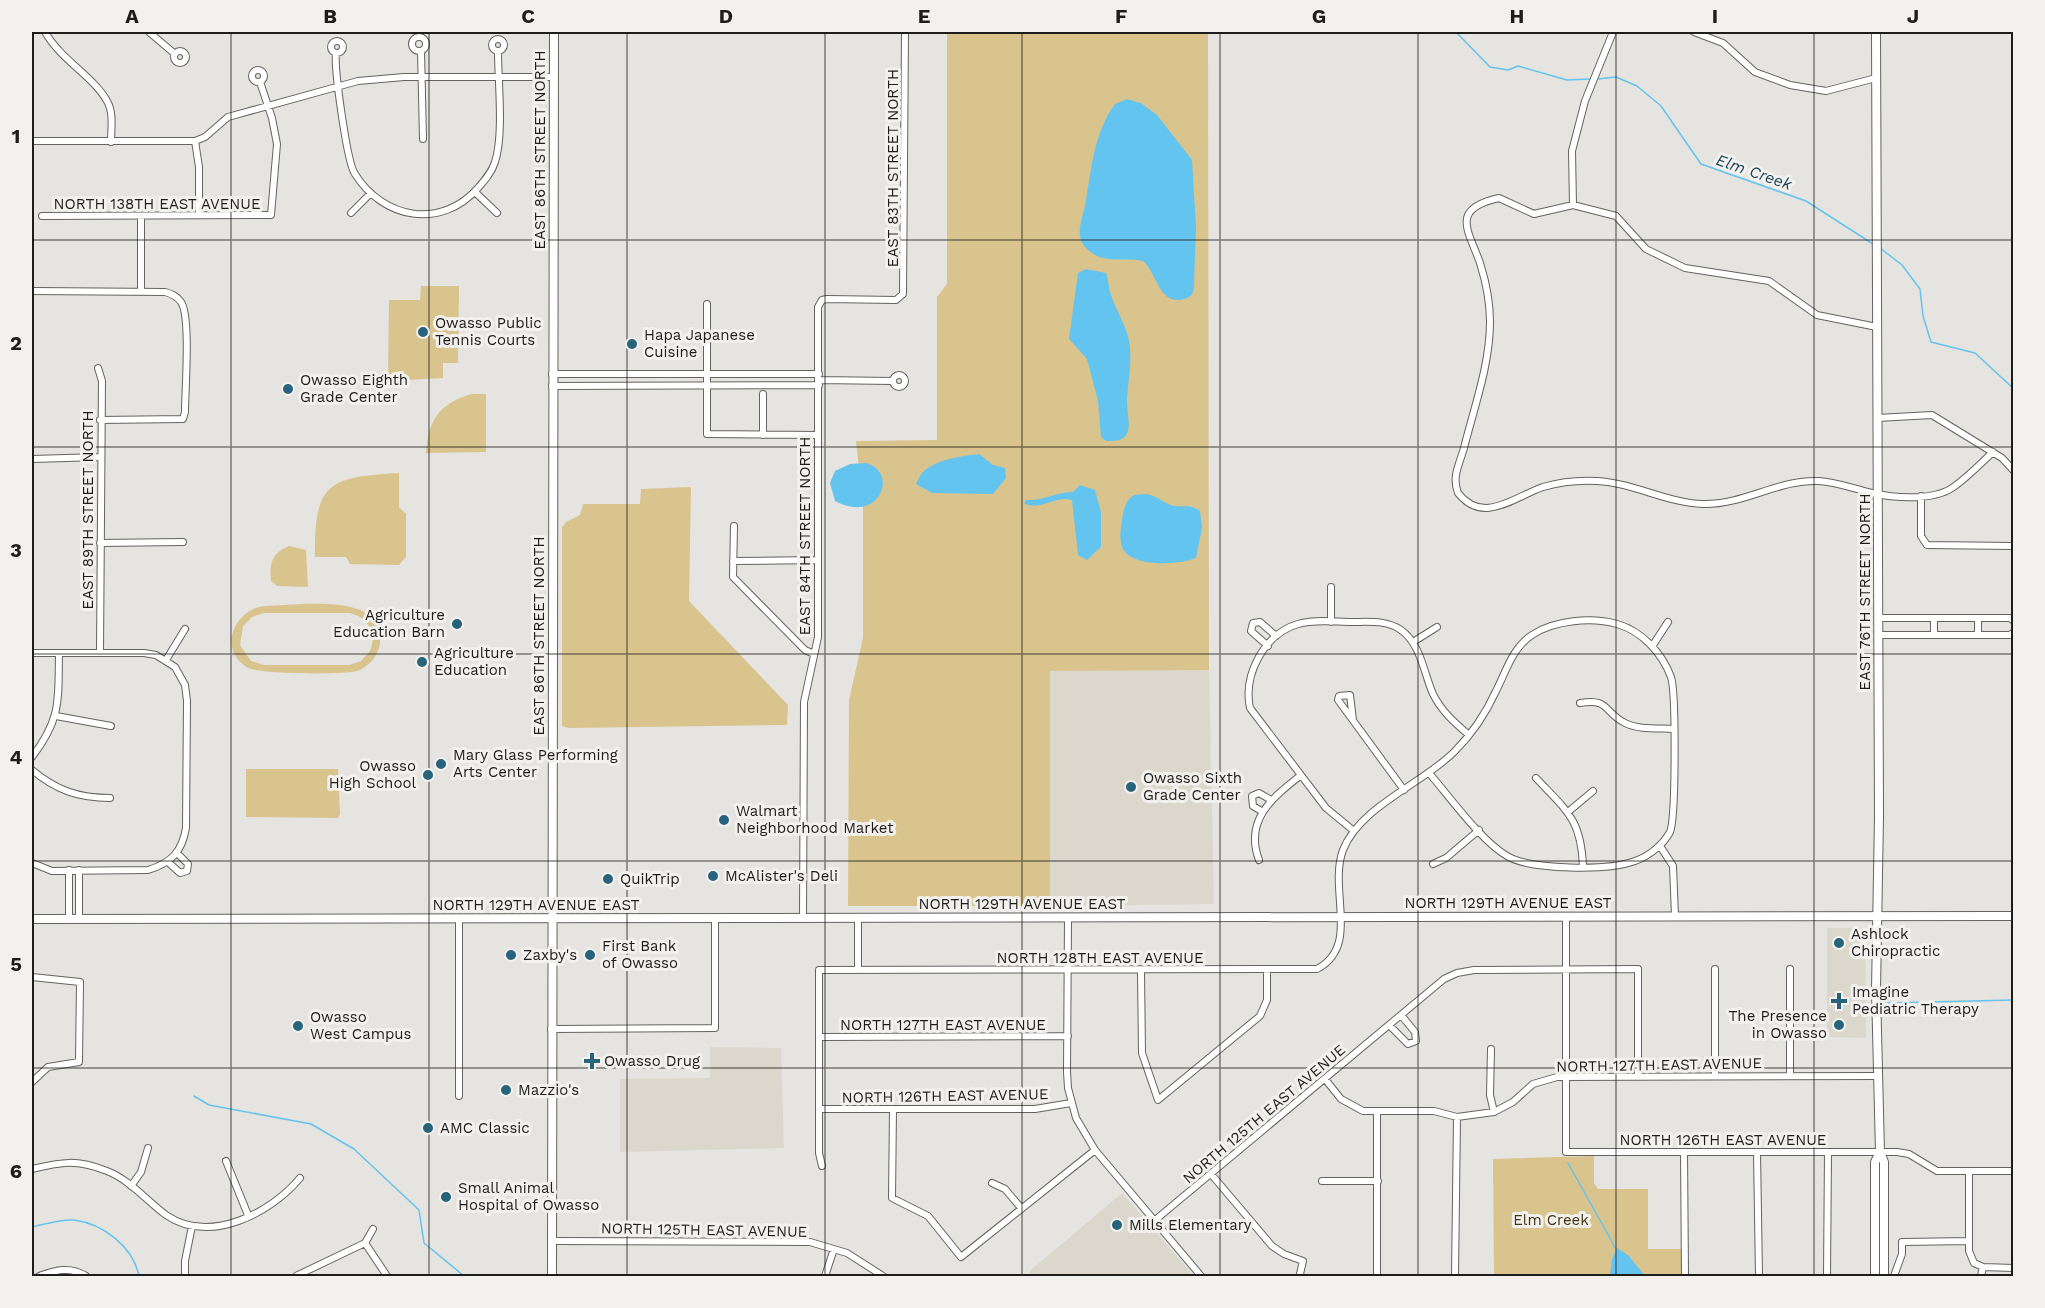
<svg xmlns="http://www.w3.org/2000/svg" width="2045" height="1308" viewBox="0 0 2045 1308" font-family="'Work Sans',sans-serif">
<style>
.built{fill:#dbd7cc}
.green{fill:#d9c48e;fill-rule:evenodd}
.water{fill:#63c4ef}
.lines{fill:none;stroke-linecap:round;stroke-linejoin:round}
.stream{stroke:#63c4ef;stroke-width:1.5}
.street-casing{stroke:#646360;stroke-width:8}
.secondary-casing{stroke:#646360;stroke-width:10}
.street{stroke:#fff;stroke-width:6}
.secondary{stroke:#fff;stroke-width:8}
.grid{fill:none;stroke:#1d1d1c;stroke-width:1.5;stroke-opacity:0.55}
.poi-dot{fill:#28637c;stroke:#f2f1ee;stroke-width:2}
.labels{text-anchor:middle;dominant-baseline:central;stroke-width:6;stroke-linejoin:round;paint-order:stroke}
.street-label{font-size:15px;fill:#1d1d1c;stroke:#f2f1ee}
.poi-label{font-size:15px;fill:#1d1d1c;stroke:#f2f1ee;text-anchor:start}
.park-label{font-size:15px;fill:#433611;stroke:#f2f1ee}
.water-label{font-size:16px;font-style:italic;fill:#1b4557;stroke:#f2f1ee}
.neatline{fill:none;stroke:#1d1d1c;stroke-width:2}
.grid-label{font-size:20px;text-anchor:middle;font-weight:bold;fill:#1d1d1c}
</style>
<rect width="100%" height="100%" fill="#e5e4e0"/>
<path class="built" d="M1050 670H1209L1214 904 1050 906Z
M1827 928H1862L1865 930 1866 1038 1827 1037Z
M710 1047 781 1048 784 1148 620 1152V1079L710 1078Z
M1122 1193 1194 1276H1028L1031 1270Z"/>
<path class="green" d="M947 32H1208L1209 670 1050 671V906H848L849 700 863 638V507L856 441 937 440V297L947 284Z
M421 286H459L458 363H443V378L388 381 389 300H420Z
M471 394H486V452L426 453C429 419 438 405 471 394Z
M399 473V507L406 514V557L399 565 350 564 346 557H315C314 483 328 477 399 473Z
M691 487 689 601 788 705 787 725 569 728 562 726V527L566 522 580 515 583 504H640L641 489Z
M289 546 306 550 308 587 277 586 271 581C269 563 272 553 289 546Z
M264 606C293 606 366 594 378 627 381 636 381 645 377 653 373 661 366 668 357 671 343 675 260 674 248 668 217 650 234 610 264 606ZM349 613C369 617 377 633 370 651L361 661 349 665H264L251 661 240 645 243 626 252 617 264 613Z
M246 769H338L340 814 338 818 246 817Z
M1594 1156V1183L1598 1189H1648V1249H1681V1276H1494L1493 1159Z"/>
<path class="water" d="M1127 99 1141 103 1157 115 1192 160 1196 226 1194 286C1194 292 1192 296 1187 298 1159 309 1157 272 1143 261 1124 256 1103 266 1086 248 1073 235 1084 216 1086 200 1092 166 1094 133 1115 104Z
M1086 269 1106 273C1109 280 1108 288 1111 295 1114 305 1120 315 1124 325 1135 350 1129 372 1127 398 1126 418 1139 443 1106 441L1101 437 1098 401 1087 359 1069 339 1078 273Z
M979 454 993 465 1005 468 1006 478 993 494 932 493 916 484C918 480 920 475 923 472 937 459 962 456 979 454Z
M866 463C900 472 879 525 835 501L830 483 835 471 850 464Z
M1080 485 1095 490 1101 512V547L1087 560 1078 555 1072 500C1056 495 1039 512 1024 503L1026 500C1044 501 1056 492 1073 492Z
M1146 494C1157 495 1165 505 1175 506 1184 507 1191 504 1200 511L1202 528 1196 558C1179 565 1130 568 1122 547 1119 539 1121 528 1122 519 1124 509 1125 501 1134 495Z
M1617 1248 1628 1255 1645 1276H1610L1612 1259Z"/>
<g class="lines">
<path class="stream" d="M1456 32 1490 67 1508 70 1518 66 1567 80 1590 79
M1598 79 1616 77 1637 86 1661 106 1701 164 1806 201 1873 244
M1880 248 1902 265 1920 289 1923 316 1931 342 1975 353 2014 389
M1885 1003 2014 1000
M194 1096 209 1105 311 1124 354 1149 419 1210 424 1243 464 1276
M1568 1163 1616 1249
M32 1227C45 1224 61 1219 74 1220 104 1224 133 1247 139 1276"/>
<defs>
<path id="street" d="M45 32C61 60 94 77 107 101 114 113 111 129 111 142
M149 32 175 54
M1694 32 1723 43 1755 72 1790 85 1826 91 1876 78
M412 44a7 7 0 1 1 14 0a7 7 0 1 1-14 0Z
M492 45a6 6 0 1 1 12 0a6 6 0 1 1-12 0Z
M331 47a6 6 0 1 1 12 0a6 6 0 1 1-12 0Z
M421 51 423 139
M174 57a6 6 0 1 1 12 0a6 6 0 1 1-12 0Z
M336 53C334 68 347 163 355 174 383 219 441 230 478 188 485 180 492 172 495 162 504 135 498 81 498 52
M252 76a6 6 0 1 1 12 0a6 6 0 1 1-12 0Z
M32 141H195L205 137 228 117 358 81 404 77H554
M195 141 199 167V215
M475 192 497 213
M1573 205 1572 151 1585 101 1613 32
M351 213 371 193
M42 216 271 215 277 144 272 118 260 82
M32 291 165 292C172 294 177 296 181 302 191 316 185 391 185 412L183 419 100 420
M141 291V216
M707 304V434L818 435
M1877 327 1817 315 1769 281 1685 268 1646 249 1616 216 1573 205 1534 214 1499 198C1449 209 1469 231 1480 263 1486 282 1490 303 1490 322 1490 363 1475 405 1465 444 1461 462 1451 475 1458 493 1483 525 1514 497 1543 487 1560 482 1580 480 1597 481 1634 483 1667 503 1703 504 1744 505 1779 479 1819 481 1837 482 1854 489 1872 493 1894 498 1932 501 1952 488 1967 478 1980 464 1993 452
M98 368 102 381 100 652
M552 374H819
M893 381a6 6 0 1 1 12 0a6 6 0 1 1-12 0Z
M819 380 893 381
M552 386 819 385
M763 394V435
M1877 418 1932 415 2002 458 2014 471
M32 459 100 457
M1921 496V536L1927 545 2014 546
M734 526 733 577 805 650 814 654
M100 543 183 542
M733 561 818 560
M1878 618H2010L2014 621
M1934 618V635
M1978 618V635
M1331 622V587
M1879 635H2010L2014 632
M1413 642 1437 627
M1653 645 1668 622
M1268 646 1251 631 1253 623 1260 622 1276 636
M32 653H144L156 655 175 667 185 685 187 701 186 828C182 852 171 863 148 870L52 871 32 863
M166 660 185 629
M1580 703C1610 698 1603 712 1625 723 1639 730 1658 728 1674 729
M56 716 111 726
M1353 720 1350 695 1339 696 1338 700 1404 790
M32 757C62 718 58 700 59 653
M32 770C56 790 78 798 110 798
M1536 778C1567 811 1581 819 1583 866
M1263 812 1253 806 1252 796 1259 793 1271 800
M1568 812 1593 791
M1354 831 1326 808 1250 708C1243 675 1264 634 1298 624 1314 619 1335 622 1353 622 1369 622 1387 620 1401 630 1421 644 1424 674 1433 694 1442 712 1455 723 1469 735
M1660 846 1673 866 1675 916
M1259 860C1244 820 1272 798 1301 775
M168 862 180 873 187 871 188 864 177 853
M1433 864 1446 858 1479 830
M69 870V919
M1566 916V1152H1897L1909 1154 1937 1171H2014
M803 918 804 702 818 637V307L822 300 827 299 896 300 903 294 905 32
M1068 918 1067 1072 1068 1088 1076 1118 1095 1150 1201 1276
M79 919V870
M459 919V1096
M1715 969V1076
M858 970V918
M1141 971 1142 1053 1158 1100 1260 1016 1267 1000V971
M32 977 80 982 79 1062 48 1067 32 1082
M1389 1025 1408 1044 1416 1041 1415 1032 1401 1015
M551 1029 715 1028V918
M819 1037 1068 1036
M1491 1049 1490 1095 1494 1112
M1790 1076V969
M1325 1079 1341 1099 1363 1111H1434L1457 1117 1494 1112 1513 1102 1533 1084 1557 1077 1879 1076
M819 1109H1035L1071 1103
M893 1109 892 1198 928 1216 961 1257 1095 1150
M1377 1111V1276
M1684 1152 1685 1276
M1757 1152 1759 1276
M226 1161 248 1215
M822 1166 819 1153V970L1317 969C1361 946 1328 890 1343 850 1360 806 1423 784 1455 751 1472 734 1486 713 1496 691 1506 672 1512 648 1532 635 1554 620 1592 617 1617 624 1642 631 1662 653 1671 677 1676 692 1676 818 1670 832 1663 845 1649 856 1635 861 1608 871 1531 870 1507 856 1481 841 1449 796 1429 773
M32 1169C62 1162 76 1159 107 1171 130 1180 147 1201 166 1215 210 1245 271 1213 300 1178
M1969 1171V1251L1974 1263 1983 1267 1981 1276
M1211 1174 1272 1246 1284 1254 1303 1261 1300 1274
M1322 1181H1378
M992 1183 1005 1189 1021 1208
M131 1186 141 1172 148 1148
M1154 1221 1444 979 1457 973 1474 970 1638 969V1076
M552 1241 810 1242 847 1253 883 1276
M365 1243 387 1276
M1983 1267 2014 1268
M39 1276C56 1270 70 1266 86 1276
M185 1276V1261L192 1226
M296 1276 365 1243 373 1229
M825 1276 834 1249
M1455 1276 1457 1117
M1827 1276 1828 1152
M1894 1276 1902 1254V1242L1969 1241"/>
<path id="secondary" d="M1876 32 1879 816 1876 990 1880 1152 1884 1162V1276
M32 919 2014 916
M552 1276 554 32
M1875 1276V1162L1880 1152"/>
</defs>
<use href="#street" class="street-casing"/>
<use href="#secondary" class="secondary-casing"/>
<use href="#street" class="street"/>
<use href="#secondary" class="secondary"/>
</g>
<path class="grid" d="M231 32V1276M429 32V1276M627 32V1276M825 32V1276M1022 32V1276M1220 32V1276M1418 32V1276M1616 32V1276M1814 32V1276M32 240H2014M32 447H2014M32 654H2014M32 861H2014M32 1068H2014"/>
<g class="poi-dot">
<circle cx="423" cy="332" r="6"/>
<circle cx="632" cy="344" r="6"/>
<circle cx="288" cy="389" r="6"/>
<circle cx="457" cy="624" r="6"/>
<circle cx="422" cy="662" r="6"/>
<circle cx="441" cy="764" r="6"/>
<circle cx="428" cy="775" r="6"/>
<circle cx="1131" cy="787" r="6"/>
<circle cx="724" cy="820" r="6"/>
<circle cx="713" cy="876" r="6"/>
<circle cx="608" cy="879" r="6"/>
<circle cx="1839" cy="943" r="6"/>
<circle cx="511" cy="955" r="6"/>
<circle cx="590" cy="955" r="6"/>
<path d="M1836 992h6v6h6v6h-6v6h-6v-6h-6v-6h6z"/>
<circle cx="1839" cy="1025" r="6"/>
<circle cx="298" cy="1026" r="6"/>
<path d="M589 1052h6v6h6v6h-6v6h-6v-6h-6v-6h6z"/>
<circle cx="506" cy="1090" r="6"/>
<circle cx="428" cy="1128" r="6"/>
<circle cx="446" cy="1197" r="6"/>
<circle cx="1117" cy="1225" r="6"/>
</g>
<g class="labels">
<g class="street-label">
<text transform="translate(540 150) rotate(-90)">EAST 86TH STREET NORTH</text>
<text transform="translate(893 168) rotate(-90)">EAST 83TH STREET NORTH</text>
<text x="157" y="204">NORTH 138TH EAST AVENUE</text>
<text transform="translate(88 510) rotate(-90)">EAST 89TH STREET NORTH</text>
<text transform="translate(805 536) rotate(-90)">EAST 84TH STREET NORTH</text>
<text transform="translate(1865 592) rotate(-90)">EAST 76TH STREET NORTH</text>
<text transform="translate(539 636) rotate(-90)">EAST 86TH STREET NORTH</text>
<text x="1508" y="903">NORTH 129TH AVENUE EAST</text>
<text x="1022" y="904">NORTH 129TH AVENUE EAST</text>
<text x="536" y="905">NORTH 129TH AVENUE EAST</text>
<text x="1100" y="958">NORTH 128TH EAST AVENUE</text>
<text x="943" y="1025">NORTH 127TH EAST AVENUE</text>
<text transform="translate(1659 1065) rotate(-1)">NORTH 127TH EAST AVENUE</text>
<text transform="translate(945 1096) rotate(-1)">NORTH 126TH EAST AVENUE</text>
<text transform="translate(1264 1114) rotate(-40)">NORTH 125TH EAST AVENUE</text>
<text x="1723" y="1140">NORTH 126TH EAST AVENUE</text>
<text transform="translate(704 1230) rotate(1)">NORTH 125TH EAST AVENUE</text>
</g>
<g class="poi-label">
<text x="435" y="323">Owasso Public<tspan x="435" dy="17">Tennis Courts</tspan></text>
<text x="644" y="335">Hapa Japanese<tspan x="644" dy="17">Cuisine</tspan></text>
<text x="300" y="380">Owasso Eighth<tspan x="300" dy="17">Grade Center</tspan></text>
<text x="445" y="615" text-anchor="end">Agriculture<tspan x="445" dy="17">Education Barn</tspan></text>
<text x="434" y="653">Agriculture<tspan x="434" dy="17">Education</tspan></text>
<text x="453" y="755">Mary Glass Performing<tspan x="453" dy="17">Arts Center</tspan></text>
<text x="416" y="766" text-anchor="end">Owasso<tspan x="416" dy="17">High School</tspan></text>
<text x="1143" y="778">Owasso Sixth<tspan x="1143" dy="17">Grade Center</tspan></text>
<text x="736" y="811">Walmart<tspan x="736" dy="17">Neighborhood Market</tspan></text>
<text x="725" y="876">McAlister's Deli</text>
<text x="620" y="879">QuikTrip</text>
<text x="1851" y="934">Ashlock<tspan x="1851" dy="17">Chiropractic</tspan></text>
<text x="602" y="946">First Bank<tspan x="602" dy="17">of Owasso</tspan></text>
<text x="523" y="955">Zaxby's</text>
<text x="1852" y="992">Imagine<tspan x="1852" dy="17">Pediatric Therapy</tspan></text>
<text x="1827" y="1016" text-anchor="end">The Presence<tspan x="1827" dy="17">in Owasso</tspan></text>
<text x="310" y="1017">Owasso<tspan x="310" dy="17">West Campus</tspan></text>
<text x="604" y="1061">Owasso Drug</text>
<text x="518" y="1090">Mazzio's</text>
<text x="440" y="1128">AMC Classic</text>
<text x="458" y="1188">Small Animal<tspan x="458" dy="17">Hospital of Owasso</tspan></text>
<text x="1129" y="1225">Mills Elementary</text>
</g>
<g class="park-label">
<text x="1551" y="1220">Elm Creek</text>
</g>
<g class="water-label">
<text transform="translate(1754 172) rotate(19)">Elm Creek</text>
</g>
</g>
<rect width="2045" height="1308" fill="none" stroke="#f2f1ee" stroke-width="66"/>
<rect x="33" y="33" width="1979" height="1242" class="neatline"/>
<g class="grid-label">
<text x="132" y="23">A</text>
<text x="330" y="23">B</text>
<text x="528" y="23">C</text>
<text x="726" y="23">D</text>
<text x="924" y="23">E</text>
<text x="1121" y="23">F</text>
<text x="1319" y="23">G</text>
<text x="1517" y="23">H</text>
<text x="1715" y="23">I</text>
<text x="1913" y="23">J</text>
<text x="16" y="143">1</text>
<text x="16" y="350">2</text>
<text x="16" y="557">3</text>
<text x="16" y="764">4</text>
<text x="16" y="971">5</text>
<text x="16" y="1178">6</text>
</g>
</svg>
